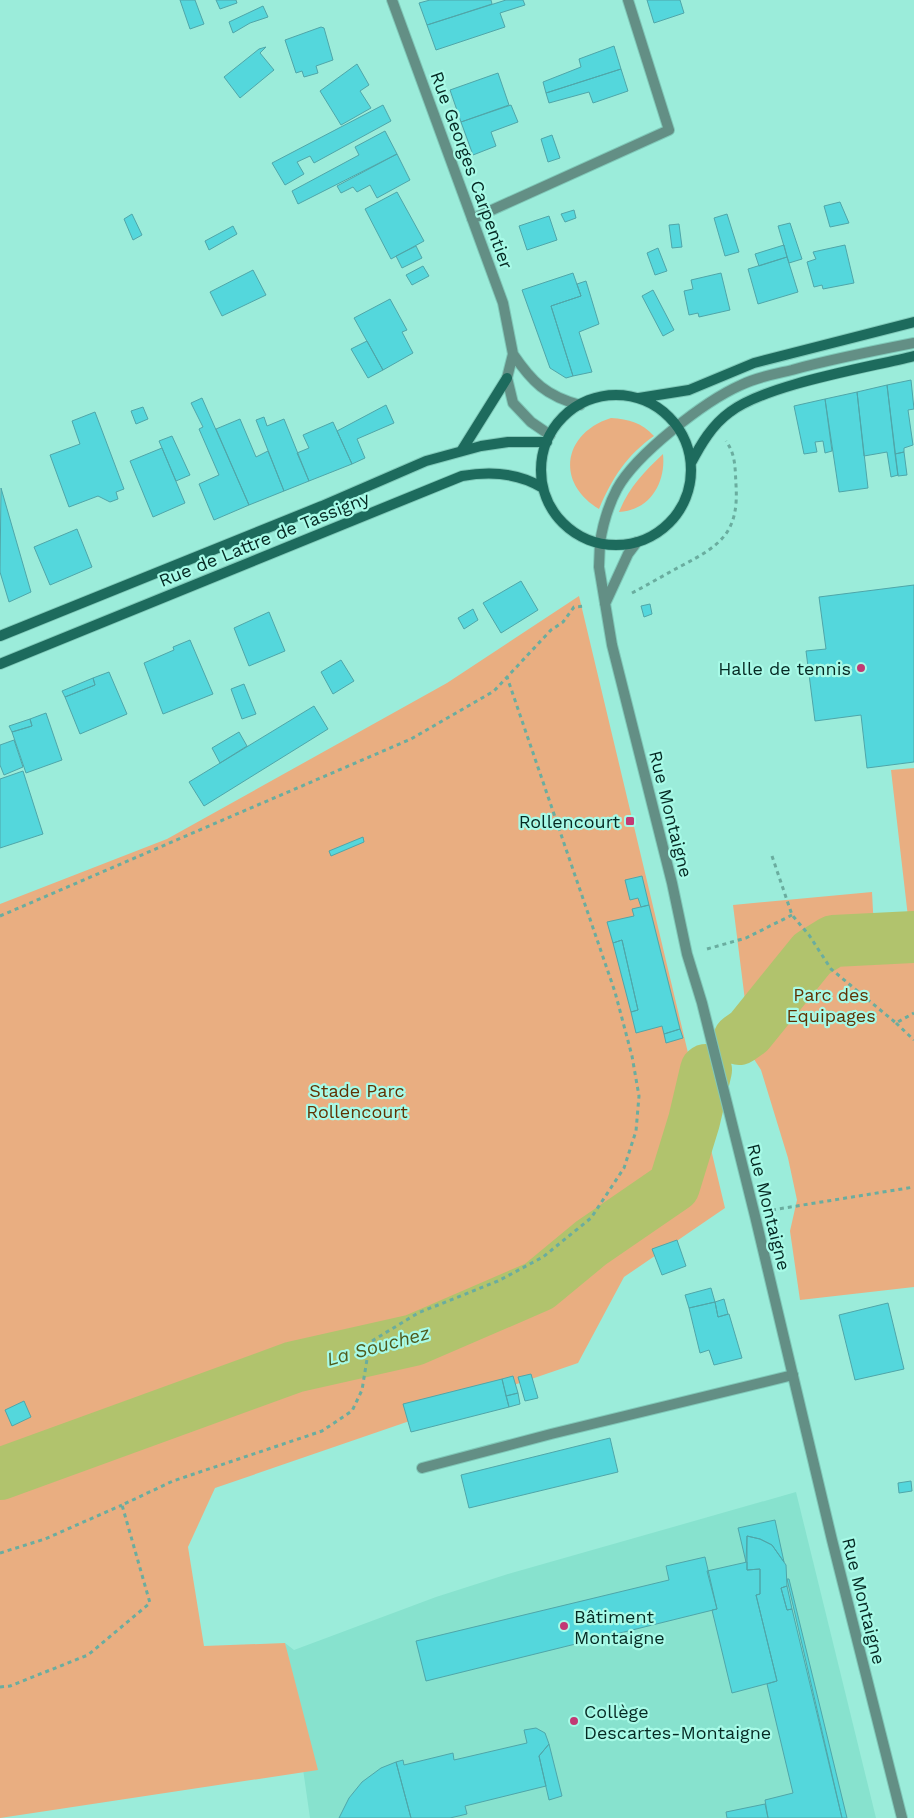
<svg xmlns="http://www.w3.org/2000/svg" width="914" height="1818" viewBox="0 0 914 1818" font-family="'Work Sans',sans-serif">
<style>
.built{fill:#87e2ce}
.green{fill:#e9ae81}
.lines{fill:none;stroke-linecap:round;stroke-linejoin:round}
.river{stroke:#b1c36d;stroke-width:52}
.building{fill:#54d7dc;stroke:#4fa6a9}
.lane-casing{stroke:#80c9b9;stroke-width:12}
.street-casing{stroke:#80c9b9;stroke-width:12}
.secondary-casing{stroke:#80c9b9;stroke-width:12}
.path{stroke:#6aad9f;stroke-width:3;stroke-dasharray:4 4;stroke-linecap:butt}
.lane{stroke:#638f85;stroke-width:10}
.street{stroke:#638f85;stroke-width:10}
.secondary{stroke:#1d6b5d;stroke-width:10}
.poi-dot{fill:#c23974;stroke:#a8fae7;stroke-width:2}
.labels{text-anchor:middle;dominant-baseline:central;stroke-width:4.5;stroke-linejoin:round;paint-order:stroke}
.street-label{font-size:18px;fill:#052923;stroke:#a8fae7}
.poi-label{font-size:18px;fill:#052923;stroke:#a8fae7;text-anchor:end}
.park-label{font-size:18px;fill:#603203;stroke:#a8fae7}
.water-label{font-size:19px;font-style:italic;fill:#4f5a1c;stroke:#a8fae7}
</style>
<rect width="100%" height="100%" fill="#9becda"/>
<path class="built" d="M796 1492 876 1818H310L285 1643 294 1650 436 1597 508 1574Z"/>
<path class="green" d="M611 418C629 419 642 423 654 436 627 455 612 478 599 509 555 483 563 433 611 418Z
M663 454C666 483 650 510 619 512 629 487 644 472 663 454Z
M579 596 725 1208 624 1277 578 1363 215 1488 188 1547 204 1646 285 1643 318 1770 0 1818V904L167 839 447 683Z
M914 768V916L908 917 891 770Z
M872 892 874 930 914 925V1287L800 1300 790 1231 797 1200 788 1158 761 1070 752 1056 733 905Z"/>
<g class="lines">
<path class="river" d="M739 1039 749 1032 812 954 833 941 914 937
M0 1474 294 1367 414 1340 539 1286 591 1243 674 1186 694 1121 706 1070"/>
</g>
<path class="building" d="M180 0H195L204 24 190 29Z
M216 0H236L237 3 220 9Z
M430 0H491L492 4 427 25 419 3Z
M506 0H523L525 5 500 13 505 27 436 50 427 25Z
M647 0H680L684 13 654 23Z
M263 6 268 17 250 23 233 33 229 22Z
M321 27 324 28 333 60 316 66 318 73 304 77 302 71 296 73 285 40Z
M614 46 621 69 546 93 543 82 581 67 579 59Z
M266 47 260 53 274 70 240 98 224 77 259 49Z
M357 64 369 85 360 91 371 108 341 125 320 91Z
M621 69 628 91 593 103 589 92 549 103 546 93Z
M498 73 509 105 461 122 450 90Z
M383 105 391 121 314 163 310 156 297 162 304 174 285 185 272 163Z
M511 105 518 122 491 132 496 146 473 155 461 122Z
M385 131 397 154 298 204 292 191 359 155 355 147Z
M552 135 560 158 548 162 541 139Z
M397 154 410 180 377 198 370 185 357 192 353 187 341 193 337 186Z
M397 192 424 241 391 259 365 209Z
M840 202 849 223 830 227 824 206Z
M574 210 576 218 565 222 561 214Z
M132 214 142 235 133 240 124 219Z
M727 214 739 252 725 256 714 218Z
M549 216 557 240 527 250 519 226Z
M790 223 802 259 789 263 778 226Z
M679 224 682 247 672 248 669 225Z
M233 226 237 234 209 250 205 241Z
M784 245 787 257 759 266 755 254Z
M845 245 854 283 823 289 822 285 814 287 807 262 816 259 813 252Z
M416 246 422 258 402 268 396 256Z
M658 248 667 271 655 275 647 253Z
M787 257 798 292 758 304 748 269Z
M423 266 429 276 412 285 406 275Z
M253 270 266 295 222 316 210 292Z
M573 273 581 296 551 306 573 376 566 378 550 368 522 290Z
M721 273 730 310 699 317 698 313 689 315 684 291 693 289 691 280Z
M586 281 599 324 579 332 592 372 573 376 551 306 581 296 577 284Z
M653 290 674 330 663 336 642 296Z
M390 299 407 330 402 332 413 353 383 370 354 318Z
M367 341 383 370 368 378 351 349Z
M911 380 914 409 908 410 913 445 904 448V452L895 454 887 385Z
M887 385 898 475 891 477 887 452 864 456 857 392Z
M857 392 868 488 839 492 825 399Z
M202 398 249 505 214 520 199 484 219 475 199 429 203 427 191 403Z
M825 399 832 451 825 453 823 441 815 442 817 452 804 454 794 406Z
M386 405 394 423 357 439 365 458 352 464 337 431Z
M143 407 148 419 136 424 131 411Z
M95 412 124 489 116 492 118 499 110 502 98 496 69 507 50 455 80 444 72 421Z
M264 417 267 426 284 419 309 481 284 491 256 420Z
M240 419 256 457 268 451 284 491 249 505 216 429Z
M333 422 352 464 309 481 297 453 309 448 303 435Z
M172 436 190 475 176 481 159 441Z
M162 448 185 503 153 517 130 461Z
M904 452 907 475 898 476 895 454Z
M1 488 31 592 9 602 0 572Z
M77 529 92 567 50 585 34 547Z
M521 581 538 610 501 633 483 603Z
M914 585V762L867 768 861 715 815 721 806 651 826 649 819 597Z
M650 604 652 614 644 617 641 606Z
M473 609 478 620 464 629 458 618Z
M269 612 285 651 249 666 234 628Z
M190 640 213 694 163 714 144 663 174 650 173 647Z
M341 660 354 681 333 694 321 672Z
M109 672 127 714 80 734 65 697 95 685 93 678Z
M93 678 95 685 65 697 62 691Z
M244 684 256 714 242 719 231 689Z
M314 706 328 729 204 806 189 782Z
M46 713 62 760 26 773 12 732 32 726 30 719Z
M30 719 32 726 12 732 9 726Z
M239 732 247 746 220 763 212 748Z
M14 740 23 767 4 775 0 765V745Z
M23 771 43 834 0 848V779Z
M363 837 364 842 331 856 329 851Z
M642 876 649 905 641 907 638 898 630 900 625 880Z
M649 905 680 1029 664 1034 662 1026 636 1033 631 1012 638 1010 622 940 613 943 607 922 634 916 632 909Z
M622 940 638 1010 631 1012 613 943Z
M680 1029 683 1038 666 1043 664 1034Z
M677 1240 686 1266 662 1275 652 1249Z
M711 1288 715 1302 689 1308 685 1295Z
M724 1299 728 1314 718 1317 715 1302Z
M715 1302 718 1317 729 1314 742 1358 714 1365 709 1350 700 1353 689 1308Z
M888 1303 904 1369 855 1380 839 1315Z
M531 1374 538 1398 525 1401 518 1377Z
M513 1376 518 1393 506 1396 502 1379Z
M502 1379 509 1407 411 1432 403 1404Z
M518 1393 520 1404 509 1407 506 1396Z
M24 1401 31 1417 12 1426 5 1410Z
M610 1438 618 1472 469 1508 461 1475Z
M911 1481 912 1491 899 1493 898 1483Z
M775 1520 784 1562 772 1545 760 1539 747 1536 746 1562 738 1528Z
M747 1536 760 1539 772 1545 786 1565 787 1586 781 1588 787 1610 792 1609 842 1818H768L765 1800 793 1793 767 1684 777 1681 756 1595 760 1594V1569L747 1570Z
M705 1557 717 1609 426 1681 416 1641 669 1580 666 1566Z
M747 1562V1570L760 1569V1594L756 1595 777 1681 732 1693 712 1610 717 1609 707 1571Z
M787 1579H789L847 1818H842Z
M787 1586 792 1609 787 1610 781 1588Z
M536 1728 545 1733 549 1744 539 1756 546 1786 465 1806 467 1814 450 1818H411L396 1762 403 1760 404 1765 453 1753 454 1760 527 1743 524 1730Z
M549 1744 562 1796 549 1800 539 1756Z
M396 1762 411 1818H339L349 1798 362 1782 381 1768Z
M765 1804 768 1818H727L726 1812Z"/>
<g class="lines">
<defs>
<path id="lane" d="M600 542C603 524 608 506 617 489 636 454 705 401 741 385 757 377 775 374 792 370 832 359 873 351 914 343
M422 1468 551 1434 793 1375"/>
<path id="street" d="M392 0 503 303 513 354 507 378 513 403 531 422 550 435
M472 219 669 130 628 0
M513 354C532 382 546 396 580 405
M600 542 599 567 612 645 672 883 687 954 702 1003 755 1216 832 1540 902 1818
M605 604 628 554 637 542"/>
<path id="secondary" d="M541 470a75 75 0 1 1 150 0a75 75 0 1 1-150 0Z
M639 398 689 390 754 363 914 322
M462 450 507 378
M691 463C701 444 712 425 730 412 767 384 866 368 914 356
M0 636 322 506 426 461 481 446 508 442H547
M0 664 462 476C491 471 519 473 543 488"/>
</defs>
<use href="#lane" class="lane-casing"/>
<use href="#street" class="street-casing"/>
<use href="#secondary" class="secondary-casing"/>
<path class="path" d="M632 593C649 584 666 574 683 565 721 545 739 532 736 485 735 469 736 455 726 441
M772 856 792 915 809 935 831 969 896 1023 914 1013
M0 916 411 739 494 691 551 630 563 622 574 607 586 606
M707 949 746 938 792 915
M896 1023 914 1040
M772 1210 914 1187
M0 1553 45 1539 122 1505
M0 1687 10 1686 88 1655 150 1603 122 1505 173 1481 322 1431 352 1411 362 1390 369 1347 372 1341 418 1313 498 1281 543 1257 591 1218 624 1168 636 1131 639 1096 632 1056 615 992 507 677"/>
<use href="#lane" class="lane"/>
<use href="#street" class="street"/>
<use href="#secondary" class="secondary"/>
</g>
<g class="poi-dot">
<circle cx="861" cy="668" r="5"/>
<rect x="625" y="816" width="10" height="10" rx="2.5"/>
<circle cx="564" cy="1626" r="5"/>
<circle cx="574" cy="1721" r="5"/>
</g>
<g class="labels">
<g class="street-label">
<text transform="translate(472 170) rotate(70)">Rue Georges Carpentier</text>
<text transform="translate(264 539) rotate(-22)">Rue de Lattre de Tassigny</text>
<text transform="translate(671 814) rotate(76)">Rue Montaigne</text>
<text transform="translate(769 1207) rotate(76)">Rue Montaigne</text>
<text transform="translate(864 1601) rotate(76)">Rue Montaigne</text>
</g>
<g class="poi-label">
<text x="851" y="668">Halle de tennis</text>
<text x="620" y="821">Rollencourt</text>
<text x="574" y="1616" text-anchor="start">Bâtiment<tspan x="574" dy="21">Montaigne</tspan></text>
<text x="584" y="1711" text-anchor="start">Collège<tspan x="584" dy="21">Descartes-Montaigne</tspan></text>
</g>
<g class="park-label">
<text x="831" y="994">Parc des<tspan x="831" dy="21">Equipages</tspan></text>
<text x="357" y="1090">Stade Parc<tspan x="357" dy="21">Rollencourt</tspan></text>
</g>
<g class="water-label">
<text transform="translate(378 1346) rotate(-15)">La Souchez</text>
</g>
</g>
</svg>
